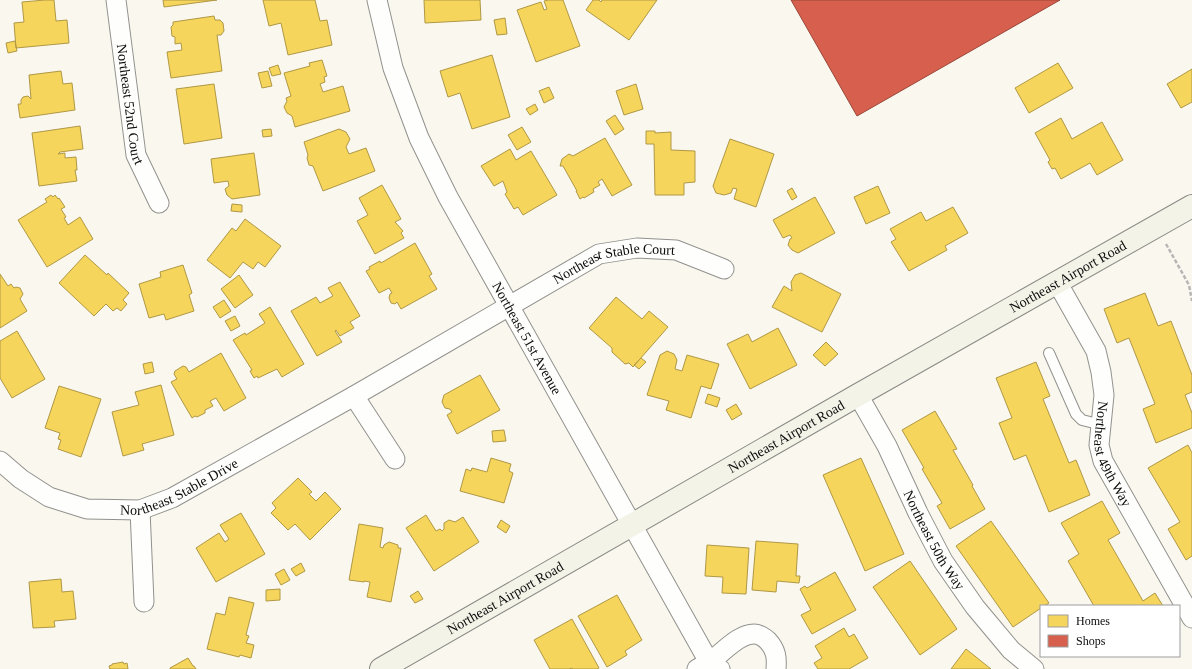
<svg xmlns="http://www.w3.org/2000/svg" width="1192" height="669" viewBox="0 0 1192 669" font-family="'Times New Roman',serif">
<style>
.homes{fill:#f6d55c;stroke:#b09844}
.shops{fill:#d6604d;stroke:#994639}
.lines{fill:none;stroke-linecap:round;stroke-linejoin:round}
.lane-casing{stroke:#92918d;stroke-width:12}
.street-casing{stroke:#92918d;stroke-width:21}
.secondary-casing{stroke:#898884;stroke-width:24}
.path{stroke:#b7b6b5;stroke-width:2.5;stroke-dasharray:4 2;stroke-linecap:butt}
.lane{stroke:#fefefc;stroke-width:10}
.street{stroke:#fefefc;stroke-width:19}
.secondary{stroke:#f4f3e8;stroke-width:22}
.labels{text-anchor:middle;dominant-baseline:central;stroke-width:4;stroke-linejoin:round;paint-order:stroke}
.street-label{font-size:14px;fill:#0b0b0b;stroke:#fff}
</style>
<rect width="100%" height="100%" fill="#f9f7ee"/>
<path class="homes" d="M45 0H54L56 21 67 20 69 43 16 48 14 23 24 22 22 2Z
M163 0H217L164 7Z
M263 0H315L320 21 327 20 332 45 288 55 281 23 269 26Z
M424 0H480L481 20 425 23Z
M548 0H563L580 46 536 62 517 10 541 2 544 10 547 9 544 1Z
M593 0H599L601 2 602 0H657L629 40 586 10Z
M214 16 215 20H220L223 23 224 31 221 35H217L222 71 171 78 167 52 182 50 181 43 175 44V37L172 36 171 27 173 25V22Z
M505 18 507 34 497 35 494 20Z
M15 41 17 51 8 53 6 43Z
M492 55 510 117 472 129 460 93 448 97 440 71Z
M322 60 327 76 324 77 325 82 320 84 323 92 343 86 350 111 295 127 292 116 287 113 284 107 287 101 286 98 291 96 284 73 310 66 309 63Z
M1058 63 1073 88 1029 113 1015 88Z
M278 65 281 74 272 76 269 68Z
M1192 69V102L1181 108 1167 84Z
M61 71 63 84 72 83 75 110 20 118 18 104H21V100L23 97 28 96 31 99 29 75Z
M268 71 272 86 262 88 258 73Z
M214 84 222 138 184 144 176 89Z
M636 84 643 109 624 115 616 91Z
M549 87 554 98 544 103 539 91Z
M535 104 538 110 530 115 526 109Z
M615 115 624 129 615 135 606 121Z
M1061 118 1072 139 1102 122 1123 160 1097 175 1090 163 1061 179 1055 168 1052 169 1048 162 1050 160 1035 133Z
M80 126 83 149 60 152 58 154 65 153V158L76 157 77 170H75L77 181 39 186 32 133Z
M522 127 531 142 517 150 508 135Z
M271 129 272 136 263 137 262 130Z
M339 129 346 132 350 139 346 147 349 154 366 148 375 171 323 191 313 166 309 165 307 158 308 155 304 142Z
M646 131H655V133L671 132V150L695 151V182L684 183V195H655L654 144H646Z
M605 138 632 185 612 196 602 179 598 182 600 185 593 189 594 192 584 198 583 197 580 199 576 191H577L563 166H560L562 159 569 154 573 156Z
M730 139 774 154 756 207 734 199 737 189 733 188 731 193 724 195 716 193 713 186Z
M510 149 516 160 531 151 557 195 523 215 518 207 514 209 505 194 507 192 503 181 494 186 481 166Z
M254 153 260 195 232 199 227 195 225 189 229 186 228 181 214 183 211 159Z
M382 185 401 219 395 222 403 231 401 233 404 238 375 254 357 221 368 215 359 198Z
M878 186 890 213 866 224 854 197Z
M792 188 797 197 792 200 787 191Z
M51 195 53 197 55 195 58 199 59 198 65 207 61 209 66 217 64 218 68 225 80 217 93 239 47 267 18 220 47 202 45 199Z
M815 197 835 233 798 253 792 250 788 245 790 239 792 238 790 235 783 238 773 220Z
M232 204 242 205V212L231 211Z
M953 207 968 233 945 246 947 250 909 271 891 242 896 239 890 229 921 212 926 221Z
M245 219 281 246 265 267 258 262 253 269 243 262 230 278 207 260 232 228 236 231Z
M415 243 432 274 429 276 437 289 401 309 397 302 395 304 391 303 389 298 390 294 392 293 389 288 379 293 366 271 370 269 369 267 380 261 381 263Z
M85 255 107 275 108 273 129 293 123 300 127 304 121 311 117 308 113 311 106 304 94 316 59 283Z
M183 265 192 293 189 295 194 311 166 320 164 314 149 318 139 284 161 277 160 272Z
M801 273 841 294 822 332 772 307 784 286 792 291 791 282 795 275Z
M0 274 8 286 11 284 14 288 16 287 20 288 23 294 20 299 27 311 0 328Z
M239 275 253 295 235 308 221 289Z
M340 282 360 316 350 322 354 328 340 336 336 330 335 331 342 342 317 356 291 311 316 297 320 303 333 296 328 288Z
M1145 293 1158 326 1171 321 1192 375V392L1185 395 1192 413V428L1156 443 1143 409 1155 404 1129 338 1117 343 1104 309Z
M616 297 642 319 649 311 668 327 633 367 629 363 625 364 612 352V348L589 328Z
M224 300 231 311 220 318 213 307Z
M270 307 304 364 282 377 277 369 258 378 257 376 254 378 250 371 252 370 233 340 245 333 246 335 265 323 259 314Z
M235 316 240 326 231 331 225 321Z
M778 328 797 365 750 389 727 344 748 334 752 342Z
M17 331 45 379 12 398 0 378V341Z
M826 342 838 354 825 366 813 355Z
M667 351 674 354 677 360 675 369 682 371 687 355 719 364 711 389 701 386 691 418 666 410 669 401 647 395 660 355Z
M221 353 246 398 224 411 216 398 210 401 213 406 205 410V413L197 417 195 416 192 418 171 382 177 379 174 374 175 371 183 366 186 367 189 372Z
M641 358 646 362 639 369 634 365Z
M152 362 154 372 145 374 143 364Z
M1036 362 1050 396 1043 399 1069 463 1076 460 1090 495 1049 512 1026 455 1014 460 999 423 1012 418 996 378Z
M480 375 500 410 457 434 447 415 452 412 450 409 445 408 442 402 444 395Z
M161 385 174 435 142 444 144 450 123 456 112 412 139 405 135 392Z
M59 386 101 399 81 457 58 449 61 440 58 439 60 433 45 428Z
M708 394 720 398 717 407 705 403Z
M736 404 742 414 732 420 726 410Z
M935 411 957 449 953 450 973 485 972 486 985 509 950 529 937 506 942 503 922 469 924 468 902 430Z
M504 430 506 441 493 442 492 431Z
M1188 445 1192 453V556L1186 560 1168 529 1180 522 1148 468Z
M491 458 511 464 509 471 513 473 504 503 460 491 466 469 471 471 472 468 487 472Z
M861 458 904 554 865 571 823 475Z
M298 478 312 492 309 494 316 501 325 492 341 509 310 540 295 524 288 530 271 513 276 508 272 503Z
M1102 501 1120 533 1108 540 1143 601 1155 593 1163 606H1094L1068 561 1079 554 1061 523Z
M241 513 265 554 216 582 196 548 219 533 225 542 229 539 220 525Z
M426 515 436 531 440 529 442 531 444 529V523L449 520 455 522 463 517 479 542 434 571 406 528Z
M501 520 510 526 506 533 497 527Z
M991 521 1049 603 1044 606H1041V608L1013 627 956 546Z
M359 524 383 528 380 547 383 548 384 545 389 542 398 545V548H401L391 602 367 597 370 582 364 581V582L349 580Z
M756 541 798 544 796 576H800L799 583 777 581 776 592 752 590Z
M707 545 749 548 746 594 722 593 723 577 705 576Z
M910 561 957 629 920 655 873 587Z
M301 563 305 571 296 576 291 569Z
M284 569 290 580 281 585 275 574Z
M835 572 856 610 812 634 801 615 811 610 800 589 805 586 807 588Z
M61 579 62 592 73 591 76 619 54 621 55 627 33 628 29 582Z
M280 589V600L266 601V590Z
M418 591 423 599 415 603 410 596Z
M617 595 642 640 625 651 627 655 607 667 578 616Z
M229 597 254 603 246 635 249 636 246 643 254 645 251 658 240 655 239 657 207 649 216 613 225 615Z
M572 619 599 668 597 669H572V668L569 669H550L534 640Z
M844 628 849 637 854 634 868 658 849 669H818L814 663 822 658 815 646Z
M966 649 991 669H951Z
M188 658 193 666H194L196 669H170V668Z
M123 662 124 664 127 663 128 669H110L109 666 112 665V664Z"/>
<path class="shops" d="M791 0H1060L857 116Z"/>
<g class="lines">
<defs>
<path id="lane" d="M1049 353 1076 414 1082 420 1102 425"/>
<g id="street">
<path id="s1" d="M116 0 136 155 159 203"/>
<path id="s2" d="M377 0 393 68 419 138 448 197 709 662 720 669"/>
<path id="s3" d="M1057 282 1096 351 1101 372 1104 395 1099 445 1103 461 1192 618"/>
<path id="s4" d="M858 395 887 446 918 513 943 561 975 607 1011 650 1034 669"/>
<path d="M354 396 395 459"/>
<path id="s5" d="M0 461 21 479 49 497 87 509 140 510 172 498 354 396 599 254 637 248 676 250 724 269"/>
<path d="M140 510 144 602"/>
<path d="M697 669C701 667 706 664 710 661 723 653 738 634 754 634 759 634 765 638 768 641 776 650 777 657 776 669"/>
</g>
<g id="secondary">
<path id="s6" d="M381 669 858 395 1192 206"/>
</g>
</defs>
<use href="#lane" class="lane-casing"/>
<use href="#street" class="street-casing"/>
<use href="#secondary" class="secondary-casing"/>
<path class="path" d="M1166 244 1189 285 1192 301"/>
<use href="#lane" class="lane"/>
<use href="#street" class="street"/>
<use href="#secondary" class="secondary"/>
</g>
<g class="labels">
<g class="street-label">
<text stroke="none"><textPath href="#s1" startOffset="105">Northeast 52nd Court</textPath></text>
<text stroke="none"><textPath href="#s5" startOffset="692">Northeast Stable Court</textPath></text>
<text stroke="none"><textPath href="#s6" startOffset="791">Northeast Airport Road</textPath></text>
<text stroke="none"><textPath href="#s2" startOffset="372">Northeast 51st Avenue</textPath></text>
<text stroke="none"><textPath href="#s6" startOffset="467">Northeast Airport Road</textPath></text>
<text stroke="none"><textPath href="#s3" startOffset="186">Northeast 49th Way</textPath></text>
<text stroke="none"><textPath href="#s5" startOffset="198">Northeast Stable Drive</textPath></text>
<text stroke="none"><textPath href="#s4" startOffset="164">Northeast 50th Way</textPath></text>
<text stroke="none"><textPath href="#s6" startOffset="143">Northeast Airport Road</textPath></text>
</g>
</g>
<rect x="1040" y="605" width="140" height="52" fill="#ffffff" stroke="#9d9d9d"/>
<rect x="1048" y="615" width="20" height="12" fill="#f6d55c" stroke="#9d9d9d"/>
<text x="1076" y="625" font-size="12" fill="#0b0b0b">Homes</text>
<rect x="1048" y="635" width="20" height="12" fill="#d6604d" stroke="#9d9d9d"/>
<text x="1076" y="645" font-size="12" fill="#0b0b0b">Shops</text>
</svg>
